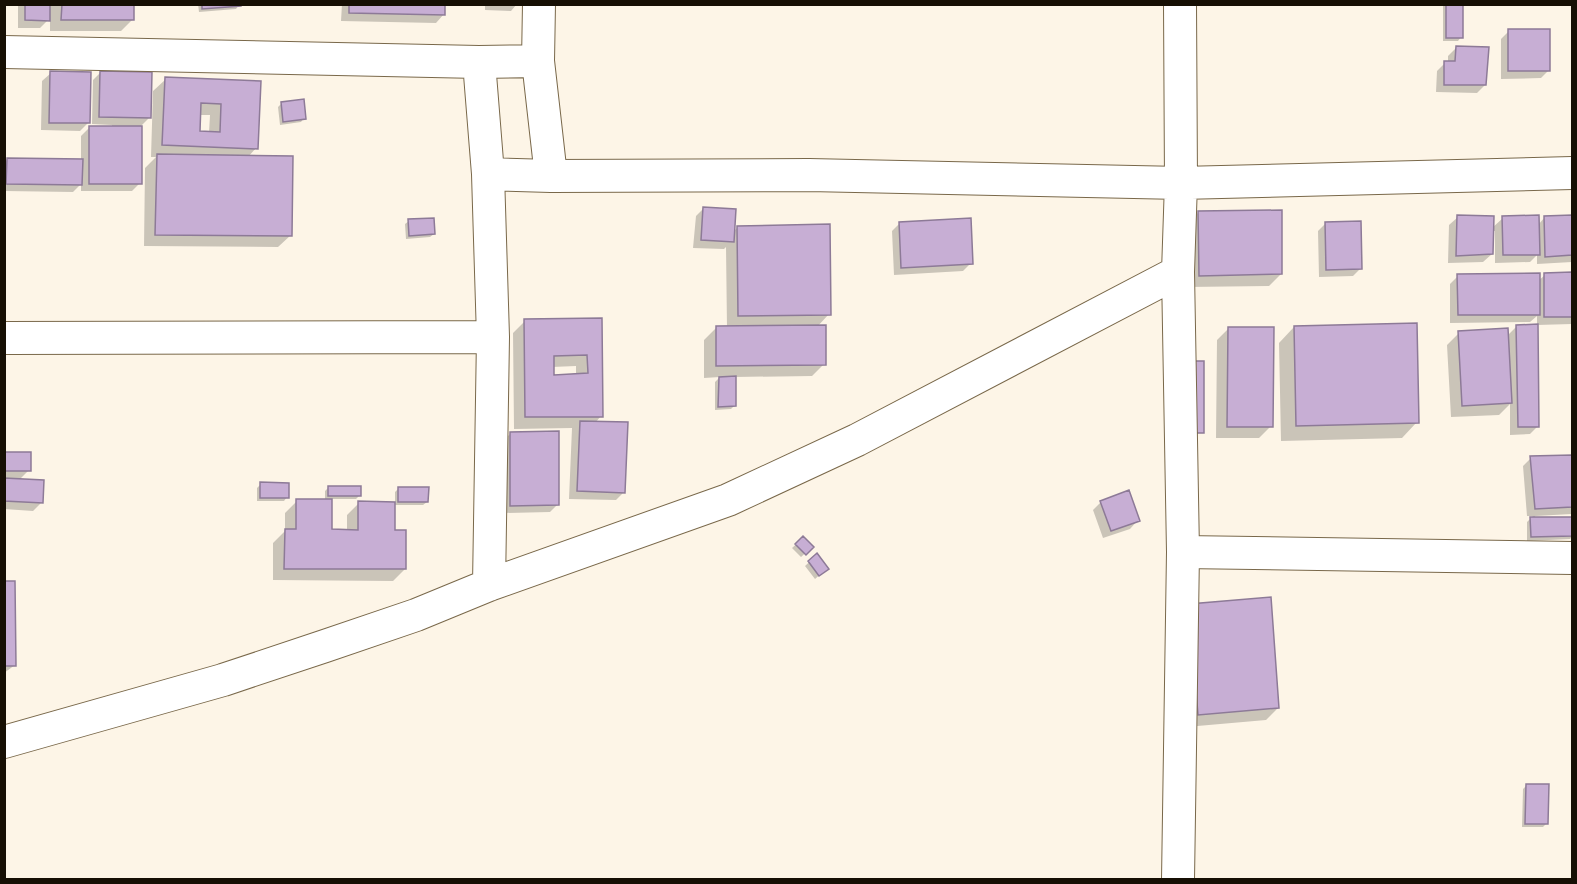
<svg xmlns="http://www.w3.org/2000/svg" width="1577" height="884" viewBox="0 0 1577 884" font-family="Literata,serif">
<style>
.shadow{fill:#0003;fill-rule:evenodd}
.building{fill:#c7aed4;stroke:#8d7a97;stroke-width:1.5;fill-rule:evenodd}
.lines{fill:none;stroke-linecap:round;stroke-linejoin:round}
.minor-casing{stroke:#79684a;stroke-width:34}
.minor{stroke:#fff;stroke-width:32}
</style>
<rect width="100%" height="100%" fill="#fdf5e7"/>
<path class="shadow" d="M18 4H133V19L121 31H50V18L40 28H18Z
M198 4H239V5L236 9 199 12Z
M342 4H444V14L436 23 341 21Z
M485 4H517L511 11 485 10Z
M1443 4H1461V37L1458 41H1443Z
M1509 31 1549 70 1541 78 1501 79V39Z
M1456 48 1485 85 1477 93 1436 92 1437 71 1445 63H1448V56Z
M101 72 149 118 141 126 140 183 132 191H81V184L73 192 4 191V163L7 160 81 161V136L89 128H112V125L92 124 93 80Z
M51 73 88 123 80 131 41 130 42 81Z
M166 79 259 82 256 148 248 157 291 235 278 247 144 246 145 168 156 157H151L153 91ZM199 115H210L209 133H198Z
M281 104 304 118 301 122 280 125 278 107Z
M704 208 733 232 738 227 829 314 817 327 824 364 812 376 735 377 734 406 731 409 715 410V382L720 377 704 378V340L716 328H727L726 247 724 249 693 248 696 216Z
M1198 213 1281 274 1269 286 1187 287 1186 225Z
M1458 217 1492 228 1503 218 1538 225 1545 217H1572V262L1537 264V255L1530 262 1495 263V231H1492V254L1483 262 1448 263 1449 225Z
M409 221 434 234 430 237 406 239 405 224Z
M900 223 971 263 963 271 894 275 892 231Z
M1326 223 1361 268 1353 276 1319 277 1318 231Z
M1572 274V324L1537 325V316L1530 322 1450 323V284L1458 276 1538 281 1545 275Z
M601 319V416L595 423 624 492 616 500 569 499 572 428 514 429 513 333 525 321ZM576 366V375L553 376 552 367Z
M1517 326 1538 426 1530 434 1510 435V404L1499 415 1451 417 1447 345 1459 333 1507 336Z
M1294 327 1417 422 1402 438 1281 441 1279 343Z
M1229 328 1271 426 1259 438H1216L1217 340Z
M510 434 558 504 550 512 503 513 502 442Z
M4 454 29 470 18 481 41 503 33 511 4 509Z
M1572 457V514L1535 516 1536 519 1572 518V537L1570 539 1527 541V522L1533 516H1527L1523 466 1531 458Z
M261 484 287 497 284 501H257V488Z
M329 487 359 496 356 499H331V531H347V515L359 503H395V492L399 488 427 502 423 505H393V532L405 569 393 581 273 580V543L285 531V513L297 501H325V491Z
M1101 502 1138 520 1130 529 1103 538 1093 510Z
M803 538 812 547 801 557 792 548Z
M817 555 823 572 815 579 805 566Z
M4 583 15 665 4 673Z
M1178 617 1278 708 1266 720 1186 727Z
M1527 785 1547 823 1543 827H1522L1523 789Z"/>
<path class="building" d="M25 4H50V21L25 20Z
M62 4H134V20H61Z
M202 4H241V6L202 9Z
M349 4H445V15L349 13Z
M1446 4H1463V38H1446Z
M1508 29H1550V71H1508Z
M1456 46 1489 47 1486 85H1444V61H1455Z
M50 71 91 72 90 123H49Z
M100 71 152 72 151 118 99 117Z
M165 77 261 81 258 149 162 145ZM201 103 221 104 220 132 200 131Z
M304 99 306 119 283 122 281 102Z
M89 126H142V184H89Z
M157 154 293 156 292 236 155 235Z
M7 158 83 159 82 185 6 184Z
M703 207 736 209 734 242 701 240Z
M1282 210V274L1199 276 1198 211Z
M1457 215 1494 216 1493 254 1456 256Z
M1539 215 1540 255H1503L1502 216Z
M1572 215V255L1545 257 1544 216Z
M434 218 435 234 409 236 408 219Z
M971 218 973 264 901 268 899 222Z
M1361 221 1362 269 1326 270 1325 222Z
M830 224 831 315 738 316 737 226Z
M1572 272V317H1544V273Z
M1540 273V315H1458L1457 274Z
M602 318 603 417H525L524 319ZM587 355 588 373 554 375V356Z
M1417 323 1419 423 1296 426 1294 326Z
M1538 324 1539 427H1518L1516 325Z
M826 325V365L716 366V326Z
M1228 327H1274L1273 427H1227Z
M1508 328 1512 403 1462 406 1458 331Z
M1182 361H1204V433H1182Z
M736 376V406L718 407 719 377Z
M580 421 628 422 625 493 577 491Z
M559 431V505L510 506V432Z
M4 452H31V471H4Z
M1572 455V507L1535 509 1530 456Z
M4 478 44 480 43 503 4 501Z
M260 482 289 483V498H260Z
M328 486H361V496H328Z
M398 487H429L428 502H398Z
M1129 490 1140 521 1111 531 1100 501Z
M296 499H332V529L358 530V501L395 502V530H406V569H284L285 529H296Z
M1530 517H1572V536L1531 537Z
M803 536 814 547 806 555 795 544Z
M817 553 829 569 819 576 808 561Z
M4 581H15L16 666H4Z
M1271 597 1279 708 1198 715 1189 604Z
M1526 784H1549L1548 824H1525Z"/>
<g class="lines">
<defs>
<path id="minor" d="M539 4 538 61 551 176
M4 52 479 62 538 61
M479 62 488 174 493 337 489 585
M488 174 551 176 809 175 1181 183 1572 173
M4 338 493 337
M1183 552 1572 558
M4 742 223 680 325 646 416 615 489 585 728 500 857 440 1178 272
M1178 880 1183 552 1178 272 1181 183 1180 4"/>
</defs>
<use href="#minor" class="minor-casing"/>
<use href="#minor" class="minor"/>
</g>
<rect width="1577" height="884" fill="none" stroke="#160f04" stroke-width="12"/>
</svg>
